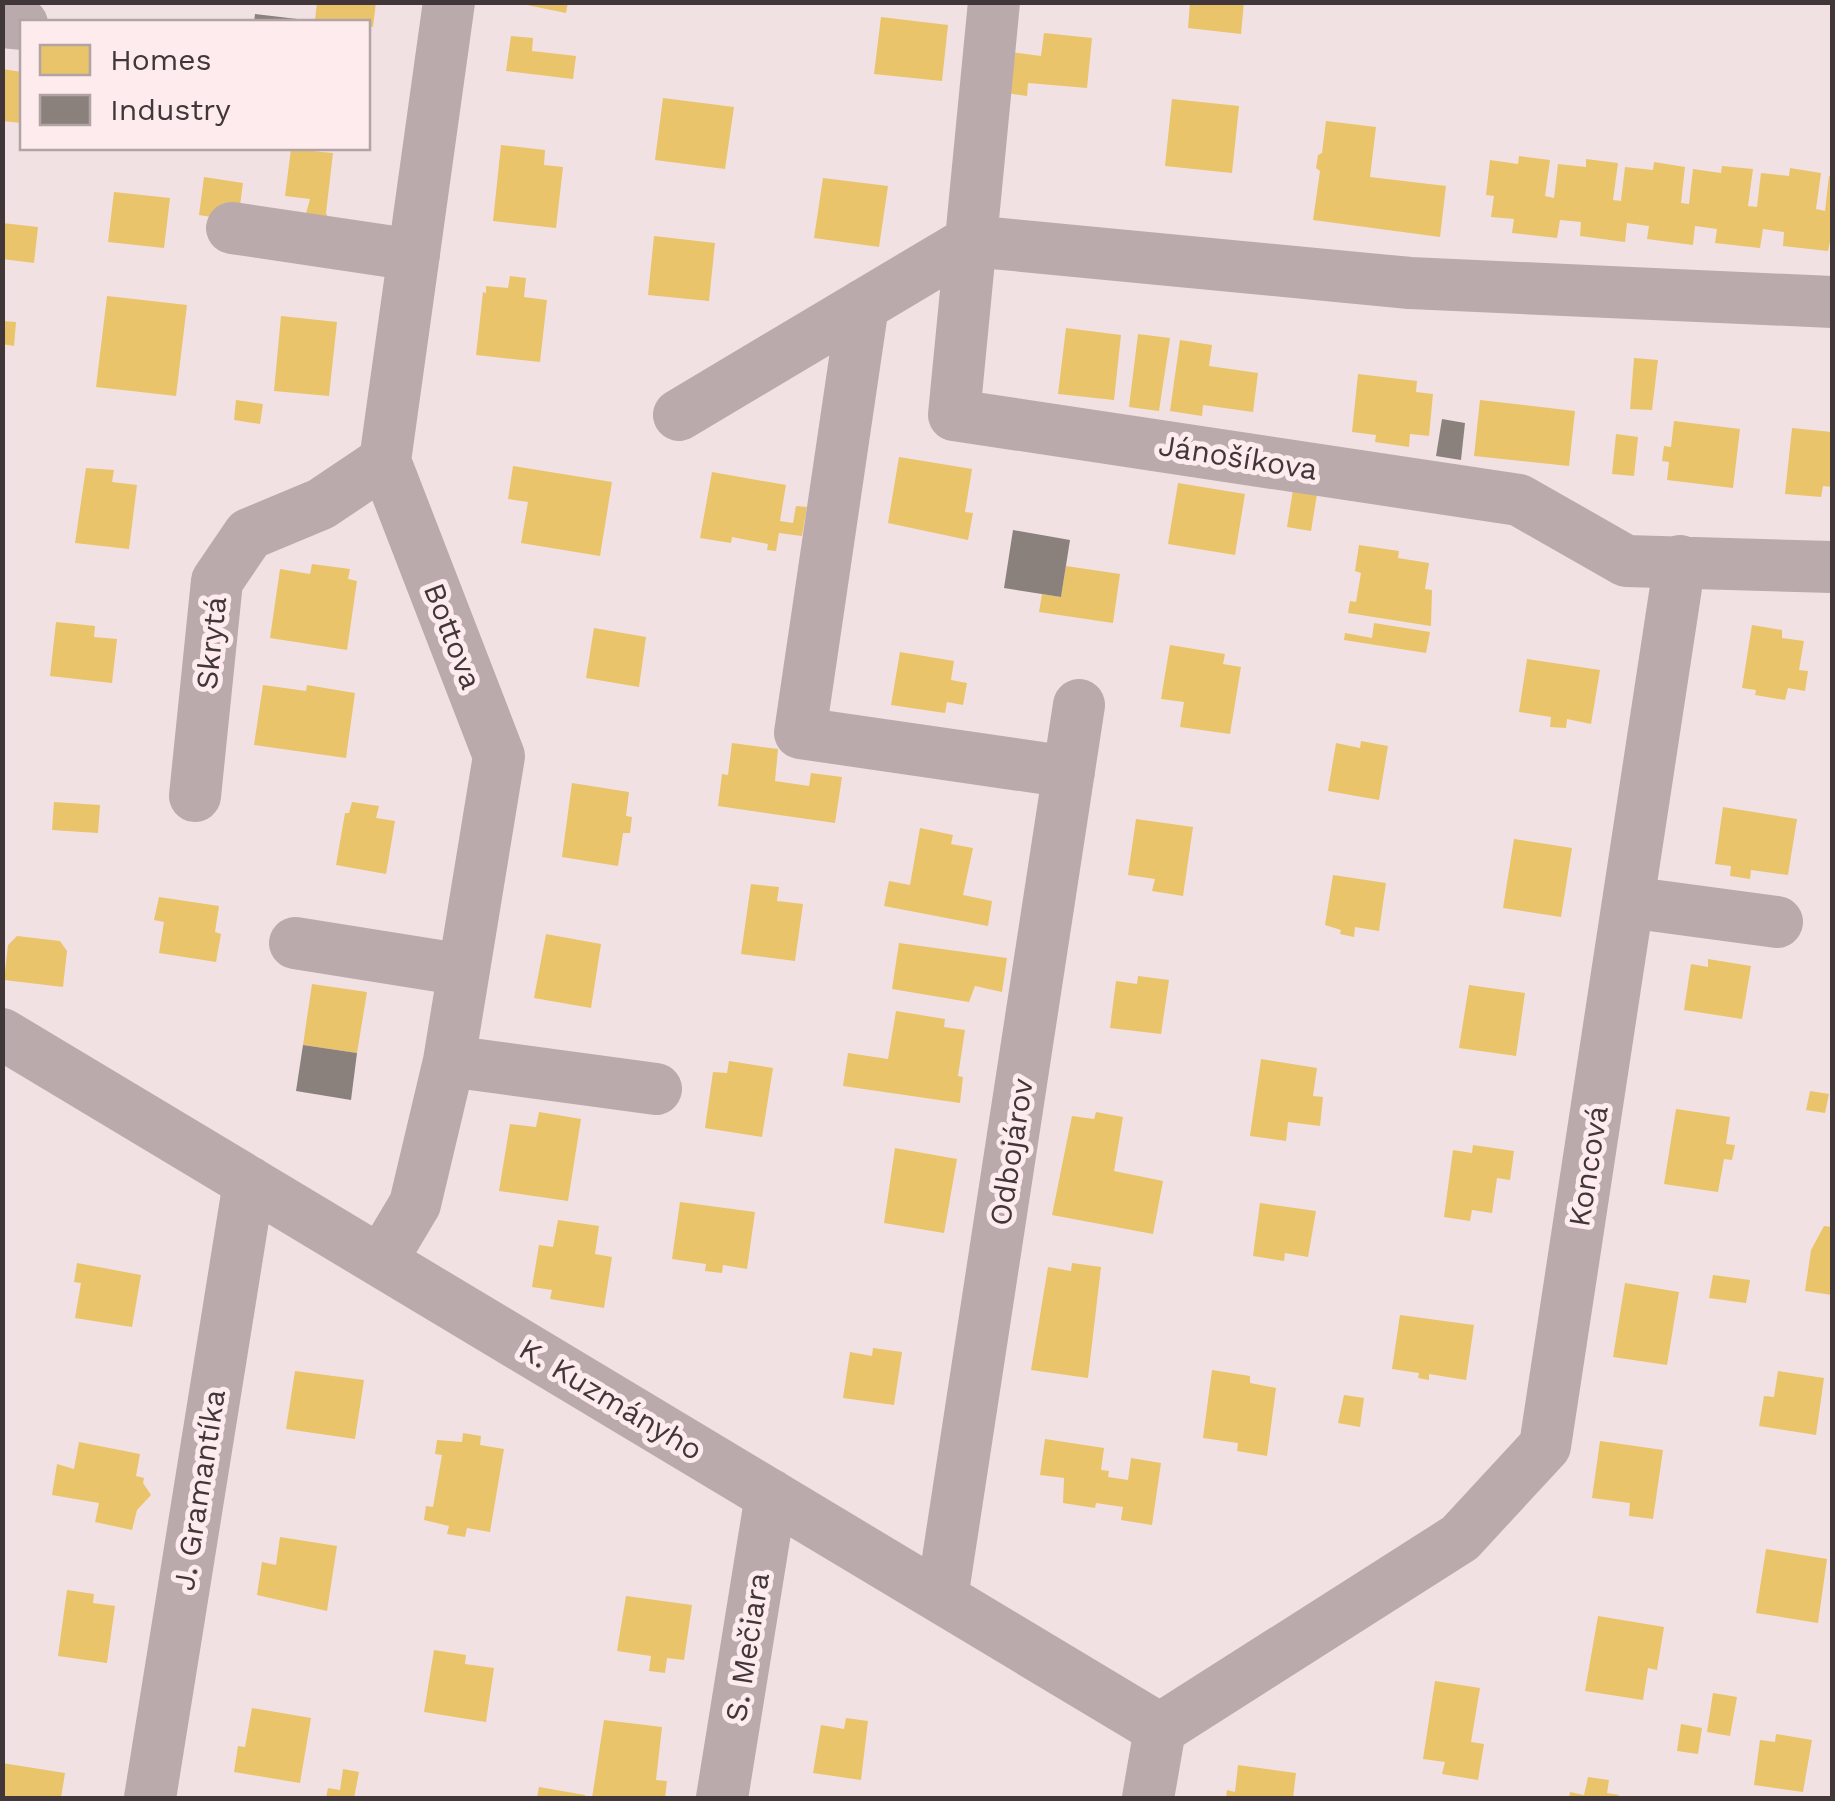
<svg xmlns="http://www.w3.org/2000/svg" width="1835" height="1801" viewBox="0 0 1835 1801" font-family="'Work Sans',sans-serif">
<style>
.homes{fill:#e9c46a}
.industry{fill:#8a817c}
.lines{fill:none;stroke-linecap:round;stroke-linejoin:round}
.minor{stroke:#bbaaac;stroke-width:52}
.labels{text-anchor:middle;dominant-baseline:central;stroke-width:10;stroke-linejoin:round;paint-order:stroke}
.street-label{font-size:30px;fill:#423738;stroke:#fdebed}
</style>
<rect width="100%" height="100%" fill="#f2e1e3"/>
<path class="homes" d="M317 2H376L373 27 368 26V22L315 20Z
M512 2H568L566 13Z
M1190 2H1244L1241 34 1188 28Z
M881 17 948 25 942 81 874 74Z
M1044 33 1092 38 1087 88 1028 83 1027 96 1006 93 1010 52 1041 56Z
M511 36 533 38 532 51 576 56 573 79 506 71Z
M2 69 22 72V123L2 121Z
M663 98 734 107 725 169 655 160Z
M1172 99 1239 106 1232 173 1165 166Z
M1326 121 1376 127 1370 177 1446 186 1440 237 1313 220 1320 171 1316 168 1318 155 1322 153Z
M501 145 545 150 544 165 563 167 556 228 493 221Z
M291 149 333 153 326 213 334 231 302 228 310 199 285 196Z
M1519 156 1550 160 1545 196 1554 198 1558 164 1586 167V159L1618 163 1613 200 1621 201 1625 167 1653 170 1654 162 1685 167 1681 203 1689 204 1693 169 1721 173 1722 166 1753 169 1748 206 1757 207 1761 173 1789 176 1790 168 1821 173 1816 209 1825 211 1829 176 1832 177V232L1828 251 1783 246 1784 232 1763 229 1760 248 1715 243 1717 229 1695 226 1693 245 1647 239 1649 226 1627 223 1625 242 1580 236 1581 222 1560 220 1557 238 1512 233 1514 219 1491 217 1494 196 1486 195 1490 160 1518 164Z
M204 177 243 183 238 221 199 215Z
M823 178 888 186 879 247 814 238Z
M114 192 170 198 164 248 108 242Z
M2 223 38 227 34 263 2 259Z
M654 236 715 243 709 301 648 295Z
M510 276 526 278 524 297 547 300 540 362 476 355 483 292 486 293V286L508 288Z
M107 296 187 305 176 396 96 387Z
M281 316 337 322 329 396 274 391Z
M2 321 16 322 14 346 2 344Z
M1066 328 1121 335 1114 400 1058 394Z
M1138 334 1170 338 1159 411 1129 407Z
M1180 340 1212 345 1209 366 1258 373 1253 412 1203 405 1202 416 1170 411Z
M1634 358 1658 360 1652 410 1630 409Z
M1358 374 1417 381 1416 392 1433 394 1429 436 1410 434 1409 447 1375 442 1376 435 1352 432Z
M236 400 263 404 260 424 234 420Z
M1480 400 1575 411 1569 466 1474 456Z
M1674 421 1740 429 1733 488 1667 480 1669 462 1662 461 1664 446 1671 447Z
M1792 428 1832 432V487L1823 486 1821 497 1785 494Z
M1616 434 1638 437 1634 476 1612 474Z
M899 457 972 469 965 512 973 513 968 540 888 523Z
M513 466 612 482 600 556 521 543 528 502 508 499Z
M86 468 114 470 112 482 137 485 129 549 75 543Z
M712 472 786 485 780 521 793 523 796 506 807 507 802 536 779 533 776 551 767 550 768 544 732 537 731 543 700 538Z
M1178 483 1245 494 1235 555 1168 544Z
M1294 484 1318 488 1311 531 1287 527Z
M1359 545 1399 551 1398 558 1429 563 1425 589 1432 590 1431 626 1348 613 1350 601 1356 602 1361 573 1355 571Z
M312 564 350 569 348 579 357 581 347 650 270 638 280 569 310 574Z
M1066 566 1120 574 1113 623 1039 612 1042 594 1061 597Z
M56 622 95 626 94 637 117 639 112 683 50 676Z
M1374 623 1430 632 1426 653 1344 640 1345 633 1372 638Z
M1752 625 1782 630V638L1804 641 1799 670 1808 671 1805 691 1788 688 1785 700 1755 695 1756 690 1742 688Z
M594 628 646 637 639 687 586 678Z
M1170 645 1225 654 1223 664 1241 667 1230 734 1180 727 1184 702 1161 699Z
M900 652 954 661 951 680 967 683 963 705 947 702 945 713 891 705Z
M1527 659 1600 670 1591 724 1567 719 1566 728 1550 727 1551 717 1519 712Z
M263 685 306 691 307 685 355 693 346 758 254 745Z
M1361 741 1388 746 1379 800 1328 791 1336 743 1360 748Z
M732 743 778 749 775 781 809 786 811 773 842 777 835 823 718 806 722 774 728 775Z
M572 783 629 792 626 816 632 817 630 833H623L618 866 562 857Z
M54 802 100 805 98 833 52 830Z
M352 802 379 806 376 818 395 821 386 874 336 865 345 813H349Z
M1723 807 1797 819 1788 875 1751 870 1750 879 1730 876 1731 866 1715 864Z
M1136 819 1193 827 1183 896 1152 891 1155 879 1128 875Z
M920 828 953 835 951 844 973 848 963 895 992 901 988 926 884 906 889 881 910 885Z
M1514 839 1572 848 1561 917 1503 908Z
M1333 875 1386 883 1379 931 1355 927 1354 937 1340 934 1341 930 1325 925Z
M751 884 779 887 777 901 803 904 795 961 741 954Z
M159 897 219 906 215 932 221 934 216 962 159 953 164 922 154 920Z
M546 934 601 944 591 1008 534 998Z
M17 936 60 941 67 951 63 987 4 980 8 945Z
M899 943 1007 958 1002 992 975 986 969 1002 892 989Z
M1708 959 1751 966 1742 1019 1684 1010 1691 964 1708 967Z
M1138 976 1169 980 1161 1034 1110 1028 1116 981 1137 984Z
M312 984 367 992 357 1053 303 1045Z
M1469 985 1525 993 1516 1056 1459 1048Z
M896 1011 945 1019 944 1027 965 1030 958 1076 963 1077 960 1103 843 1086 848 1053 888 1059Z
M1261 1059 1317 1068 1313 1096 1323 1097 1320 1126 1288 1122 1286 1141 1250 1136Z
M729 1061 773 1068 762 1137 705 1128 713 1072 727 1073Z
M1810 1091 1829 1094 1825 1113 1806 1110Z
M1676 1109 1730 1117 1726 1144 1735 1145 1732 1160 1724 1159 1718 1192 1664 1184Z
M539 1112 581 1119 568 1201 499 1191 510 1124 536 1127Z
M1096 1112 1123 1117 1114 1171 1163 1181 1153 1234 1052 1215 1072 1116 1094 1119Z
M1473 1145 1514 1151 1510 1180 1497 1178 1492 1213 1472 1210 1470 1221 1444 1217 1453 1150 1472 1153Z
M895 1148 957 1159 944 1233 884 1223Z
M680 1202 755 1212 747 1269 723 1265 722 1273 705 1271 706 1264 672 1259Z
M1260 1203 1316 1211 1308 1257 1285 1253 1284 1261 1253 1256Z
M558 1220 599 1226 595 1254 612 1257 604 1308 550 1299 552 1290 532 1287 539 1245 553 1247Z
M1824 1226 1832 1227V1295L1805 1291 1811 1250Z
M77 1263 141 1275 132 1327 75 1318 81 1283 74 1282Z
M1072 1263 1101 1267 1088 1378 1031 1370 1048 1267 1071 1271Z
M1713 1275 1750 1280 1746 1303 1709 1298Z
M1625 1283 1679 1292 1667 1365 1613 1357Z
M1400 1315 1474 1325 1466 1380 1429 1374V1380L1418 1378 1419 1373 1392 1369Z
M873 1348 902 1352 894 1405 843 1398 850 1352 872 1356Z
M1212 1370 1250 1376V1383L1276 1388 1267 1456 1237 1451 1238 1443 1203 1438Z
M295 1371 364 1380 355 1439 286 1429Z
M1778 1371 1824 1378 1816 1435 1759 1426 1764 1396 1774 1397Z
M1344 1395 1364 1398 1360 1427 1338 1423Z
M463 1433 481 1436 480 1445 504 1449 490 1532 467 1528 465 1537 447 1534 449 1526 424 1520 426 1506 433 1507 442 1455 435 1454 437 1440 462 1442Z
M1045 1439 1104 1448 1101 1470 1109 1471 1108 1477 1128 1480 1131 1458 1161 1463 1152 1525 1121 1520 1123 1507 1096 1503 1095 1508 1063 1503 1064 1478 1040 1475Z
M1600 1441 1663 1450 1653 1519 1629 1516 1630 1503 1592 1498Z
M79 1442 140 1454 136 1476 144 1478 143 1483 151 1495 137 1510 132 1530 95 1522 99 1503 52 1495 57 1464 74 1469Z
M280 1537 337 1546 327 1611 257 1595 262 1562 276 1565Z
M1766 1549 1827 1559 1818 1623 1756 1613Z
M67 1590 94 1594 93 1603 115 1606 107 1663 58 1656Z
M626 1596 692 1605 684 1660 667 1658 665 1673 649 1671 651 1656 617 1651Z
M1598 1616 1664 1627 1657 1670 1648 1668 1643 1700 1585 1691Z
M434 1650 466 1655 465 1664 494 1668 486 1722 424 1712Z
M1435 1681 1480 1688 1471 1742 1484 1744 1478 1780 1442 1774 1445 1762 1423 1759Z
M1713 1693 1737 1697 1730 1736 1707 1732Z
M252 1708 311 1718 300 1783 234 1772 238 1746 245 1747Z
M846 1718 868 1721 861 1780 813 1773 821 1725 844 1729Z
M604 1720 662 1727 656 1780 667 1781 665 1798H592Z
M1681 1724 1702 1728 1698 1754 1677 1751Z
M1776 1734 1812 1740 1803 1792 1754 1785 1760 1740 1775 1742Z
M2 1763 65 1773 61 1798H2Z
M1238 1765 1296 1773 1293 1798H1226L1227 1790 1235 1792Z
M343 1769 359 1772 354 1798H326L328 1788 340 1790Z
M1588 1777 1609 1780 1607 1793 1619 1795 1618 1798H1569L1570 1792 1584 1795Z
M539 1787 585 1795V1798H537Z"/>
<path class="industry" d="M255 14 306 20V22H254Z
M1442 419 1465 423 1461 460 1436 456Z
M1013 530 1070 540 1061 597 1004 588Z
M303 1045 357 1053 351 1100 296 1091Z"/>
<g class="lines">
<path class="minor" d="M994 2 954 415 1519 500 1626 561 1832 567
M2 22 22 24
M232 228 414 255
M863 305 800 733 1069 772
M679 415 971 241 1410 283 1832 302
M195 796 217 581 249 534 321 504 385 461
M1628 902 1777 922
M295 943 464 970
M2 1034 1160 1729
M449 1061 656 1089
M381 1261 415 1204 449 1061 499 756 385 461 449 2
M942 1598 1079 705
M1160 1729 1460 1538 1545 1446 1680 561
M150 1798 249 1182
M722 1798 771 1495
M1148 1798 1160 1729"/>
</g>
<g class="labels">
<g class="street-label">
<text transform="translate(1238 457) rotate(9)">Jánošíkova</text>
<text transform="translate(453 636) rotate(69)">Bottova</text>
<text transform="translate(211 643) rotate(-84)">Skrytá</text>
<text transform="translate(1011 1152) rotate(-81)">Odbojárov</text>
<text transform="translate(1588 1166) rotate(-81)">Koncová</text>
<text transform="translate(611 1399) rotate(31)">K. Kuzmányho</text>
<text transform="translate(199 1490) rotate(-81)">J. Gramantíka</text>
<text transform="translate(747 1647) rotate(-81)">S. Mečiara</text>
</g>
</g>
<rect width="1835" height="1801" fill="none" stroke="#423738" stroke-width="10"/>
<rect x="20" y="20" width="350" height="130" fill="#fdebed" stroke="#b2a3a5" stroke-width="2.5"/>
<rect x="40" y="45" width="50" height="30" fill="#e9c46a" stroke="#b2a3a5" stroke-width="2.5"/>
<text x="110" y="70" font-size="30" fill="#423738">Homes</text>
<rect x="40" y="95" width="50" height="30" fill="#8a817c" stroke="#b2a3a5" stroke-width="2.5"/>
<text x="110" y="120" font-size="30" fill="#423738">Industry</text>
</svg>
